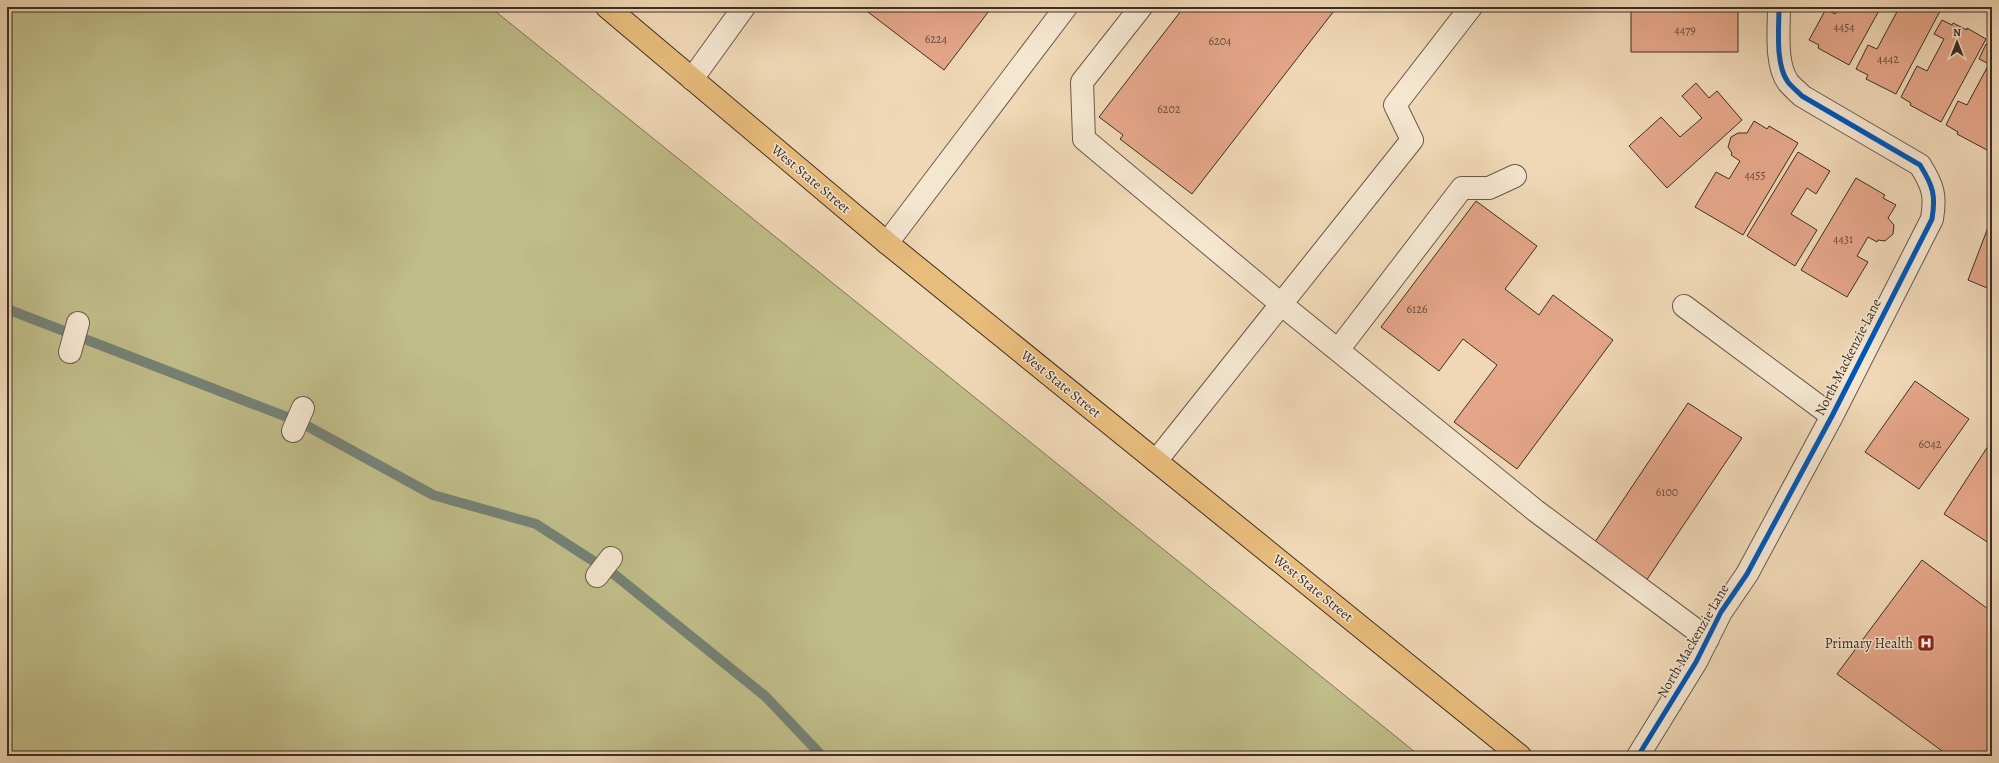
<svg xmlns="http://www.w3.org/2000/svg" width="1999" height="763" viewBox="0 0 1999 763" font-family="Alegreya,serif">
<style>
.green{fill:#c0bd89;stroke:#7e7657}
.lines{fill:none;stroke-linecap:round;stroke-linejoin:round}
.stream{stroke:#758276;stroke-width:10}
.building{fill:#e4a689;stroke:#3d2f25}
.minor-casing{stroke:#6a5949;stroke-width:24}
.major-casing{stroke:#3d2f25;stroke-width:24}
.minor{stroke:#f5e6d0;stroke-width:22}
.major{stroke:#e8bc7b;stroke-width:22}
.cycleway-casing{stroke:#f5e6d0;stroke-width:8}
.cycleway{stroke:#0057b8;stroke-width:5}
.labels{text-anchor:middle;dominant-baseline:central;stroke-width:3;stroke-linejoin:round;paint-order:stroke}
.number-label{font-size:12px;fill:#674d3e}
.street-label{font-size:14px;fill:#3d2f25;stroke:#f5e6d0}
.poi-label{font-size:14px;fill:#3d2f25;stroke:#f5e6d0;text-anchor:end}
</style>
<rect width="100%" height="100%" fill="#f0d8b6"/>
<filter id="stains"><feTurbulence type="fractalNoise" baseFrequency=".005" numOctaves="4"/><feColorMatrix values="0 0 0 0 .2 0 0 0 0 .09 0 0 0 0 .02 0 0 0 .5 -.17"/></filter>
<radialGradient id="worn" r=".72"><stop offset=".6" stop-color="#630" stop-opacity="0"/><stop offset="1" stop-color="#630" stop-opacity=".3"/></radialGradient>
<path class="green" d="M7 7H490L1420 756H7Z"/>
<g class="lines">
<path class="stream" d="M7 309 300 422 433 495 536 524 615 575 765 696 822 756"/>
</g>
<path class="building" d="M865 7H992L944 70 864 9Z
M1184 7H1337L1192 194 1120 139 1123 135 1099 117Z
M1631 7H1738V52H1631Z
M1839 7H1881L1849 65 1818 48 1819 45 1809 40 1826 9 1835 14Z
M1897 7H1932L1940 11 1896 94 1866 79 1868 75 1856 69 1868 45 1877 49 1899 8Z
M1942 20 1952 25 1953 23 1967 30V28L1986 39 1941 122 1910 105 1911 103 1901 97 1917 66 1927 71 1944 39 1934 34Z
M1986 44 1992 46V140L1987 150 1957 134 1958 132 1946 125 1958 101 1967 105 1989 64 1979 59Z
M1696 83 1709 98 1717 91 1742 120 1667 188 1629 146 1661 117 1680 137 1702 118 1682 96Z
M1754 121 1767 129 1769 126 1798 143 1743 235 1695 207 1716 172 1729 179 1740 161 1731 155 1732 153 1728 147 1731 137 1738 133H1747Z
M1798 152 1830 171 1816 194 1807 188 1791 214 1817 230 1795 266 1747 236Z
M1856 178 1885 195 1883 198 1896 205 1888 218 1894 225 1893 234 1885 241 1878 240 1877 242 1868 237 1857 256 1868 262 1847 297 1801 270Z
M1476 201 1537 246 1505 289 1539 315 1553 295 1613 340 1517 469 1454 422 1497 365 1463 339 1439 371 1381 327Z
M1992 217V290L1968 280Z
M1915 381 1969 419 1919 489 1865 452Z
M1688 403 1742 438 1646 581 1593 545Z
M1990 443 1992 444V545L1944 514Z
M1922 560 1992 612V756H1949L1837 674Z"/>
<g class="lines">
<defs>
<path id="minor" d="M1141 7 1082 82 1084 139 1281 304 1536 511 1708 639
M692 79 744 7
M887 243 1066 7
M1684 306 1832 416
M1338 350 1462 188H1489L1515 176
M70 352 78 323
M293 431 303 408
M1156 461 1412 140 1395 105 1471 7
M597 576 611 558
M1638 756 1696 662 1721 612 1747 574 1832 416 1932 219C1936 195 1933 186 1920 165L1802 96C1797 91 1792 87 1788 82 1775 64 1779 29 1779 7"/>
<path id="major" d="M607 7 887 243 1520 756"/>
</defs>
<use href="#minor" class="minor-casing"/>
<use href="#major" class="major-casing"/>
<use href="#minor" class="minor"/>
<use href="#major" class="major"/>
<defs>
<path id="cycleway" d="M1638 756 1696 662 1721 612 1747 574 1832 416 1932 219C1936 195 1933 186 1920 165L1802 96C1797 91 1792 87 1788 82 1775 64 1779 29 1779 7"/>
</defs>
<use href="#cycleway" class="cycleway-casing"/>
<use href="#cycleway" class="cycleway"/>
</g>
<defs>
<symbol id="hospital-square" viewBox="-11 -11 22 22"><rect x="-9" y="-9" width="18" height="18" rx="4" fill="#8f2418" stroke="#f5e6d0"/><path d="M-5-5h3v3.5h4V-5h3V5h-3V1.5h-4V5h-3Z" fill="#fff"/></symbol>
</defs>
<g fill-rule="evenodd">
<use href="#hospital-square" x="1916" y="633" width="20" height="20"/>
</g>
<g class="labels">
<g class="number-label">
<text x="1844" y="27">4454</text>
<text x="1685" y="30">4479</text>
<text x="936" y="39">6224</text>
<text x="1220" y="41">6204</text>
<text x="1888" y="59">4442</text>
<text x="1169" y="109">6202</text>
<text x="1755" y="175">4455</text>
<text x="1843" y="239">4431</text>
<text x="1417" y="309">6126</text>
<text x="1930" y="444">6042</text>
<text x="1667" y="492">6100</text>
</g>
<g class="street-label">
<text transform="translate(811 179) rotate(40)">West State Street</text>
<text transform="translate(1848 357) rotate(-63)">North Mackenzie Lane</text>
<text transform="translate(1061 384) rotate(39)">West State Street</text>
<text transform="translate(1313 588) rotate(39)">West State Street</text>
<text transform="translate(1693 641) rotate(-60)">North Mackenzie Lane</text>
</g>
<g class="poi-label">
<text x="1913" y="643">Primary Health</text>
</g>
</g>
<rect width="1999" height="763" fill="none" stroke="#f0d8b6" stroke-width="24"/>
<rect x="8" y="8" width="1983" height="747" fill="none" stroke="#3d2f25" stroke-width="2"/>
<rect x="12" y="12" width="1975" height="739" fill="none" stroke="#3d2f25"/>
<g transform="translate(1957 42)" stroke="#f5e6d0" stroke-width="3" paint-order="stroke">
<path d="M0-3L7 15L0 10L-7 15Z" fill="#3d2f25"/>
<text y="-6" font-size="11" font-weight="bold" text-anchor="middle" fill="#3d2f25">N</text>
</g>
<rect width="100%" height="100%" filter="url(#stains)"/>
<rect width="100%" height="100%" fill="url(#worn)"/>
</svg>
